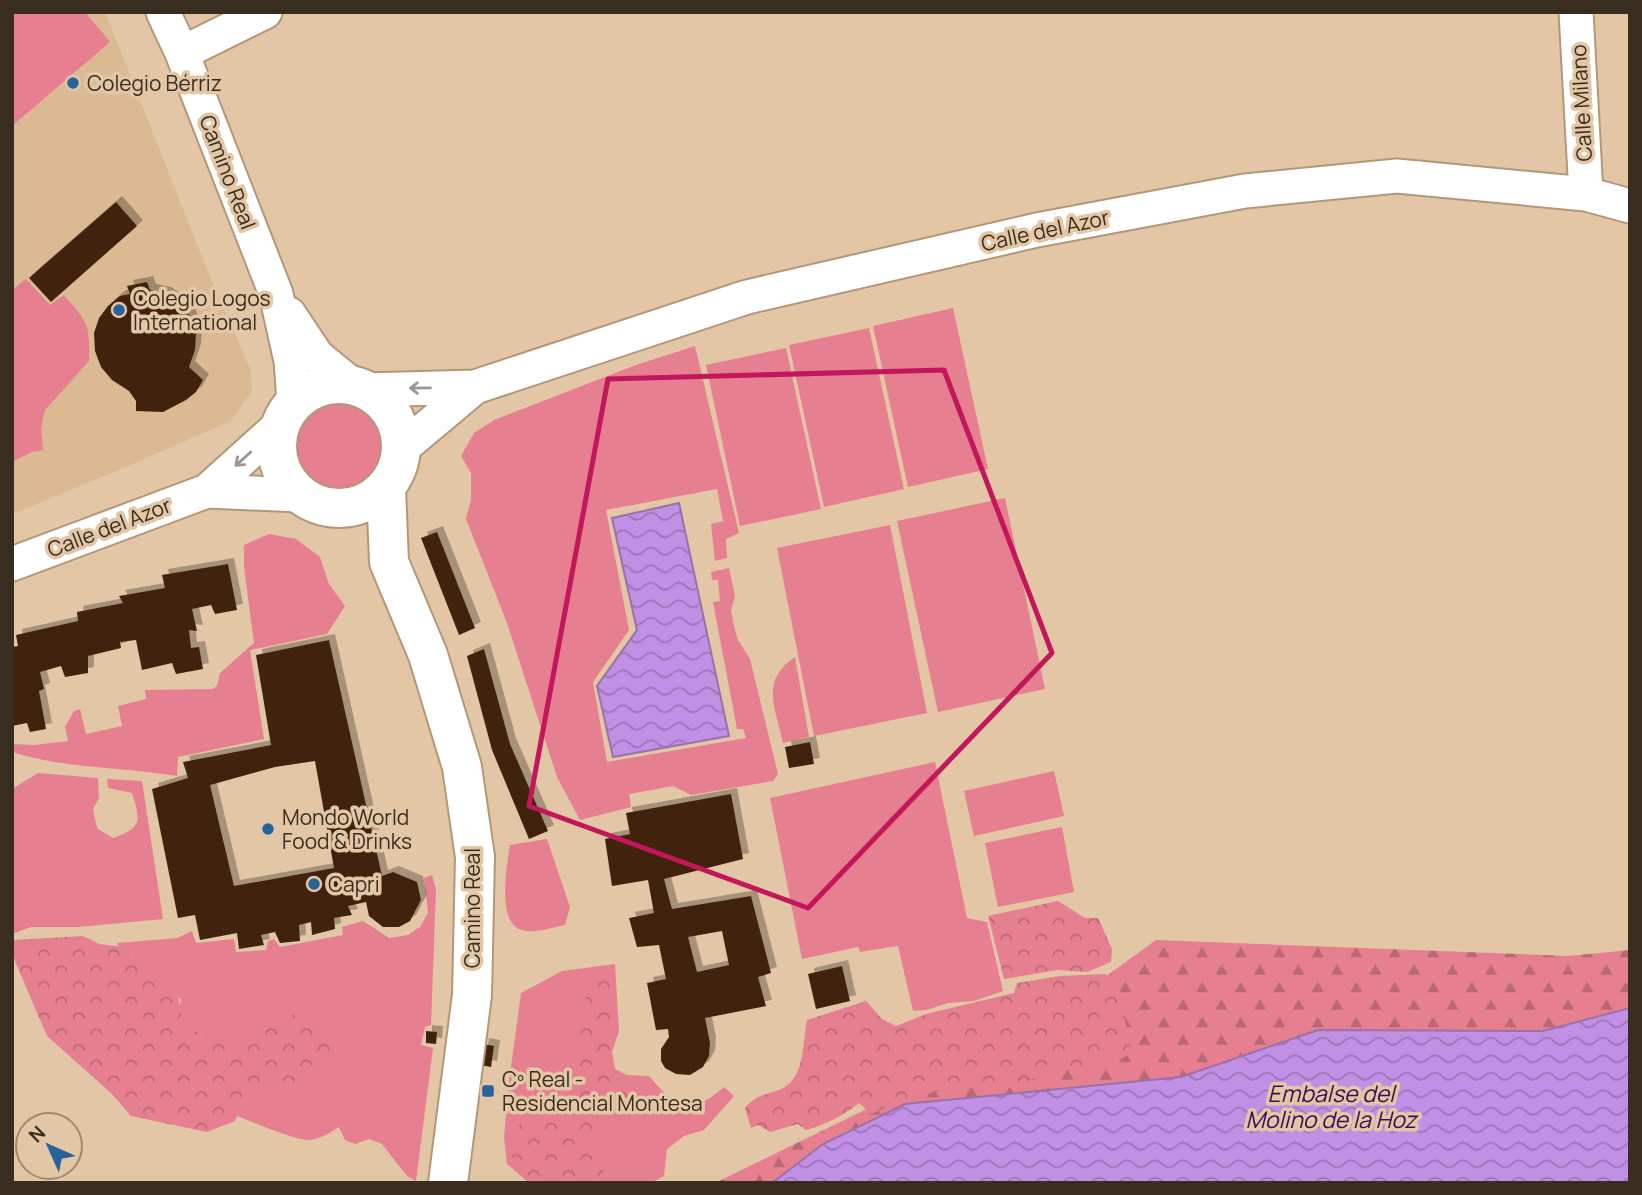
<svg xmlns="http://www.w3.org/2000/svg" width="1642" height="1195" viewBox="0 0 1642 1195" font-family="Manrope,sans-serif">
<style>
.built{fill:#dbb992}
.green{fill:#e67f90}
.forest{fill:url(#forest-firs)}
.park{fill:url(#park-crowns)}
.water{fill:url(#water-waves);stroke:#9872a9;stroke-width:2}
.building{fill:#412210;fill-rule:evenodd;filter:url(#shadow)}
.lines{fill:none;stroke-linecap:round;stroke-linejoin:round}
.street-casing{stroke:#b39778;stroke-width:37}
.secondary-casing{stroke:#b39778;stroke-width:42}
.street{stroke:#fff;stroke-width:33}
.secondary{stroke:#fff;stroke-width:38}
.oneway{stroke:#9c9690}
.marked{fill:none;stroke:#c2185b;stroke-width:5;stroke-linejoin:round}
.poi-dot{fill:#286299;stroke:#e3c6a5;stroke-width:2.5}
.labels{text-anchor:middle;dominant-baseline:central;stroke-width:7;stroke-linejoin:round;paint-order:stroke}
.poi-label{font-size:21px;fill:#392d20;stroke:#e3c6a5;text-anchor:start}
.street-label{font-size:21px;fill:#392d20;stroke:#e3c6a5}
.water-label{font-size:23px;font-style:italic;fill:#3e0b58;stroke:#e3c6a5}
</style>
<defs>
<pattern id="forest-firs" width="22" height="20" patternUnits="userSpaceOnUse" patternTransform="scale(1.75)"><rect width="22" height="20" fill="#e67f90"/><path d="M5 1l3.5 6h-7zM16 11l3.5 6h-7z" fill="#bb6875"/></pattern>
<pattern id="park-crowns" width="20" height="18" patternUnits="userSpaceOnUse" patternTransform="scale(1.75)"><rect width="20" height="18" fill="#e67f90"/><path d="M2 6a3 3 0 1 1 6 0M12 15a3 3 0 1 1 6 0" fill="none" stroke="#bb6875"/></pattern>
<pattern id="water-waves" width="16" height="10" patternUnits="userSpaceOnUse" patternTransform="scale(1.75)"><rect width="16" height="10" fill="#c18fe4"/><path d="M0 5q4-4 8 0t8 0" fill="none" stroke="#9e75b8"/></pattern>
<filter id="shadow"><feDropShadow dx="6" dy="-6" stdDeviation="0" flood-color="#0004"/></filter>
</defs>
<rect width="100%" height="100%" fill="#e3c6a5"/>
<path class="built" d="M12 12H105L208 272 251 371 252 391 231 421 112 473 12 514Z"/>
<path class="green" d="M12 12H85L110 42 12 126Z
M26 279 50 305 64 295C88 323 90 325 89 361L45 410 41 428 43 450 32 452 12 462V290Z
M953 308 988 469 908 487 873 326Z
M869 328 904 489 824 507 789 345Z
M695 346 739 533 726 539 727 558 715 561 711 524 723 521 717 489 606 510 629 630 593 682 607 762 746 738 743 729H737L713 602 720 601 718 580H712L711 572 729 568 735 596 731 610 734 626 738 640 750 659 778 774 773 781 691 795 673 786 629 794 631 807 580 820 557 777 507 623 466 519 471 500V473L461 456 474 433 494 420 636 365Z
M786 348 821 509 740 526 706 365Z
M293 446a45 45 0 1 1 90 0a45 45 0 1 1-90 0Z
M1005 498 1045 689 938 712 897 521Z
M890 525 927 713 814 736 777 548Z
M269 534 296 539 320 557 329 584 345 606 327 634 250 650 264 739 178 757 177 776C123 767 68 769 15 753L12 744 34 745 68 741 65 727 74 711 80 709 86 734 122 726 118 706 146 699 145 690 212 689 217 686 220 673 254 643 244 567V545Z
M795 657 809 737 783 743C776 709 759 681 795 657Z
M935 762 967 918 987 922 1003 991 974 1001 948 1003 926 1010 913 1011 898 946 860 952 858 947 802 959 770 798Z
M1054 771 1064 816 974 836 964 791Z
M38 773 98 778 99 798 93 809 96 824 98 829 113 838C142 828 141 821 132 793L108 788 107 779 142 781 163 919 79 927H31L12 934V789Z
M1062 827 1074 892 998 907 985 843Z
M547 839 570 907 565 925C552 927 536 934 522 930 496 923 507 866 510 845Z
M432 875 436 889 431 1025 425 1027 421 1045 433 1048 416 1181 407 1176 382 1144 369 1139 355 1144 345 1140 339 1127C330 1133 320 1139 309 1140 296 1141 245 1119 230 1113L249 1047 186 1036 175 1022 181 1000 170 989 139 981V965L131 954 122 953 117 943 177 938 192 931 196 943 234 939 236 952 266 950 268 941 274 939 280 947 343 935 342 927 363 921 389 938 408 935 420 927 428 913 424 878Z
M615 964 619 1031 612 1052 615 1069 627 1075 649 1076C676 1107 690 1117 724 1087L734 1096 704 1130 684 1136 667 1149 664 1176 651 1183H529L507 1164 504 1138 508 1089 521 993 562 971Z"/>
<path class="forest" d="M1156 940 1568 956 1630 950V1183H715L1039 1025Z"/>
<path class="park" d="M1058 901 1085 918H1098L1112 949 1111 962 1087 972 1058 970 1004 979 988 916Z
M83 936 99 944 123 947 144 967V979L177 988 181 1017 187 1030 246 1041 302 1010 329 1034 333 1049 299 1082 243 1095V1103L235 1121 207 1132 131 1116 112 1094 47 1036 12 954V940Z
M610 969 613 1018 609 1065 628 1091C623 1121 617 1126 588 1131 589 1153 617 1164 596 1183H535L513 1164 510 1147 515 1125 540 1123 542 1106 563 1071 575 1058 586 1004 584 980 596 971Z
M1105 974 1117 982 1132 1053 1120 1059 1098 1060 1080 1068 1046 1071 1027 1082 958 1088 931 1093 901 1101 871 1114 859 1103C843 1116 827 1124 806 1130L798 1124 770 1132 758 1125 751 1128 745 1108C755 1096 764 1095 779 1090 806 1080 802 1043 807 1020L866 1001 882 1019 896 1026 926 1014 1014 993 1017 983 1060 976Z"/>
<path class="water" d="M679 503 729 736 613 757 597 686 637 630 612 518Z
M1630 1008V1183H772L823 1144 905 1104 1181 1077 1318 1030 1543 1031Z"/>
<path class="building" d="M116 202 137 226 51 302 29 278Z
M147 282 150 290 165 293 180 303 190 316 196 333 195 350 189 367 203 380 196 392 186 400 163 412 136 411V401L129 391 112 380 101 367 95 351 94 333 99 318 108 306 120 296 130 294 127 286Z
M437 532 475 628 459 635 421 538Z
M228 564 237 610 215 614 211 605 192 609 197 631 189 630 191 648 199 647 203 669 176 674 172 663 142 670 136 640 120 642 121 648 88 656V673L65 677 61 666 40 672 44 689 39 691 46 729 30 732 27 723 12 726V647L18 646 16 635 78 621 77 612 123 603 119 596 165 588 162 575Z
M329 640 382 876 393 872 417 882 421 900 410 921 399 927H383L369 916 366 902 348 906 352 915 334 918 335 929 312 935 311 922 299 925 300 941 280 943 275 932 261 935 264 945 239 949 237 933 200 940 195 915 178 918 152 789 188 778 183 762 271 745 256 655ZM315 761 334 868 234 886 210 785 275 767Z
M484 649 510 744 548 831 529 839 492 750 467 656Z
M810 742 814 764 789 768 785 747Z
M731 794 743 859 664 879 672 909 751 896 771 973 758 977 766 1006 705 1018 710 1043 709 1056 703 1067 690 1075 676 1074 665 1068 661 1061V1049L669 1037 668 1029 656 1030 647 983 666 979 659 945 637 947 629 918 654 913 648 880 612 886 605 839 630 834 626 813ZM722 931 729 965 697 972 688 937Z
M842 966 850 1001 816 1009 808 974Z
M426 1031 437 1032 436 1044 426 1043Z
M483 1044 494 1046 491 1067 480 1065Z"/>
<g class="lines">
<defs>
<path id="street" d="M163 12 182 53 276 294 291 361 294 402
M1576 12 1586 194
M182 53 265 12
M289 314 317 356 351 384
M365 390 475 387 747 297 1037 230 1245 191 1397 176 1586 194 1630 206
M401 449 475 387
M207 491 299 495
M12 564 207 491 279 426"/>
<path id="secondary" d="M277 446a62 62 0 1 1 124 0a62 62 0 1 1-124 0Z
M386 488 389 562 428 655 462 767 475 857 472 995 448 1183"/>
</defs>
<use href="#street" class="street-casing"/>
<use href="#secondary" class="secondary-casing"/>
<use href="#street" class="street"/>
<use href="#secondary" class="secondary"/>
</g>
<defs><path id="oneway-shaft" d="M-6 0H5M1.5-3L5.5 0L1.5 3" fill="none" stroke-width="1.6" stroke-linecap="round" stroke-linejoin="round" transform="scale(1.75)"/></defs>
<g class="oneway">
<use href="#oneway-shaft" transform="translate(420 388) rotate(179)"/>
<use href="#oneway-shaft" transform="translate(243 459) rotate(138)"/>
</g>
<path class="marked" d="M944 370 1052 653 808 908 529 806 608 379Z"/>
<g class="poi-dot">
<circle cx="73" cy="83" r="7"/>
<circle cx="119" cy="310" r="7"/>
<circle cx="268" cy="829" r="7"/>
<circle cx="314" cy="884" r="7"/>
<rect x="481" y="1084" width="14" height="14" rx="3.5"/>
</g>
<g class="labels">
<g class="poi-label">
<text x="87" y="83">Colegio Bérriz</text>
<text x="133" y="298">Colegio Logos<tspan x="133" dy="24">International</tspan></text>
<text x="282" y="817">Mondo World<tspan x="282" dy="24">Food &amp; Drinks</tspan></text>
<text x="328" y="884">Capri</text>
<text x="502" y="1079">Cº Real -<tspan x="502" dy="24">Residencial Montesa</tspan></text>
</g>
<g class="street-label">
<text transform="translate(1581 103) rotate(-93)">Calle Milano</text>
<text transform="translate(228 172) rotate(69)">Camino Real</text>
<text transform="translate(1045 230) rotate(-12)">Calle del Azor</text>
<text transform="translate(109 527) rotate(-21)">Calle del Azor</text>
<text transform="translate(472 908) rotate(-90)">Camino Real</text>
</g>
<g class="water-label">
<text x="1331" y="1093">Embalse del<tspan x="1331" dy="26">Molino de la Hoz</tspan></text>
</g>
</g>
<rect width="1642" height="1195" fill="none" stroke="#392d20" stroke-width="28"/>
<g transform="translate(49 1146) rotate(315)"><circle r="33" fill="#e3c6a5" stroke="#9f8970" stroke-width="2"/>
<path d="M0-5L12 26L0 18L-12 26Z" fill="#286299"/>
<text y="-10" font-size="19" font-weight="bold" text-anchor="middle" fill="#392d20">N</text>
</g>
</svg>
